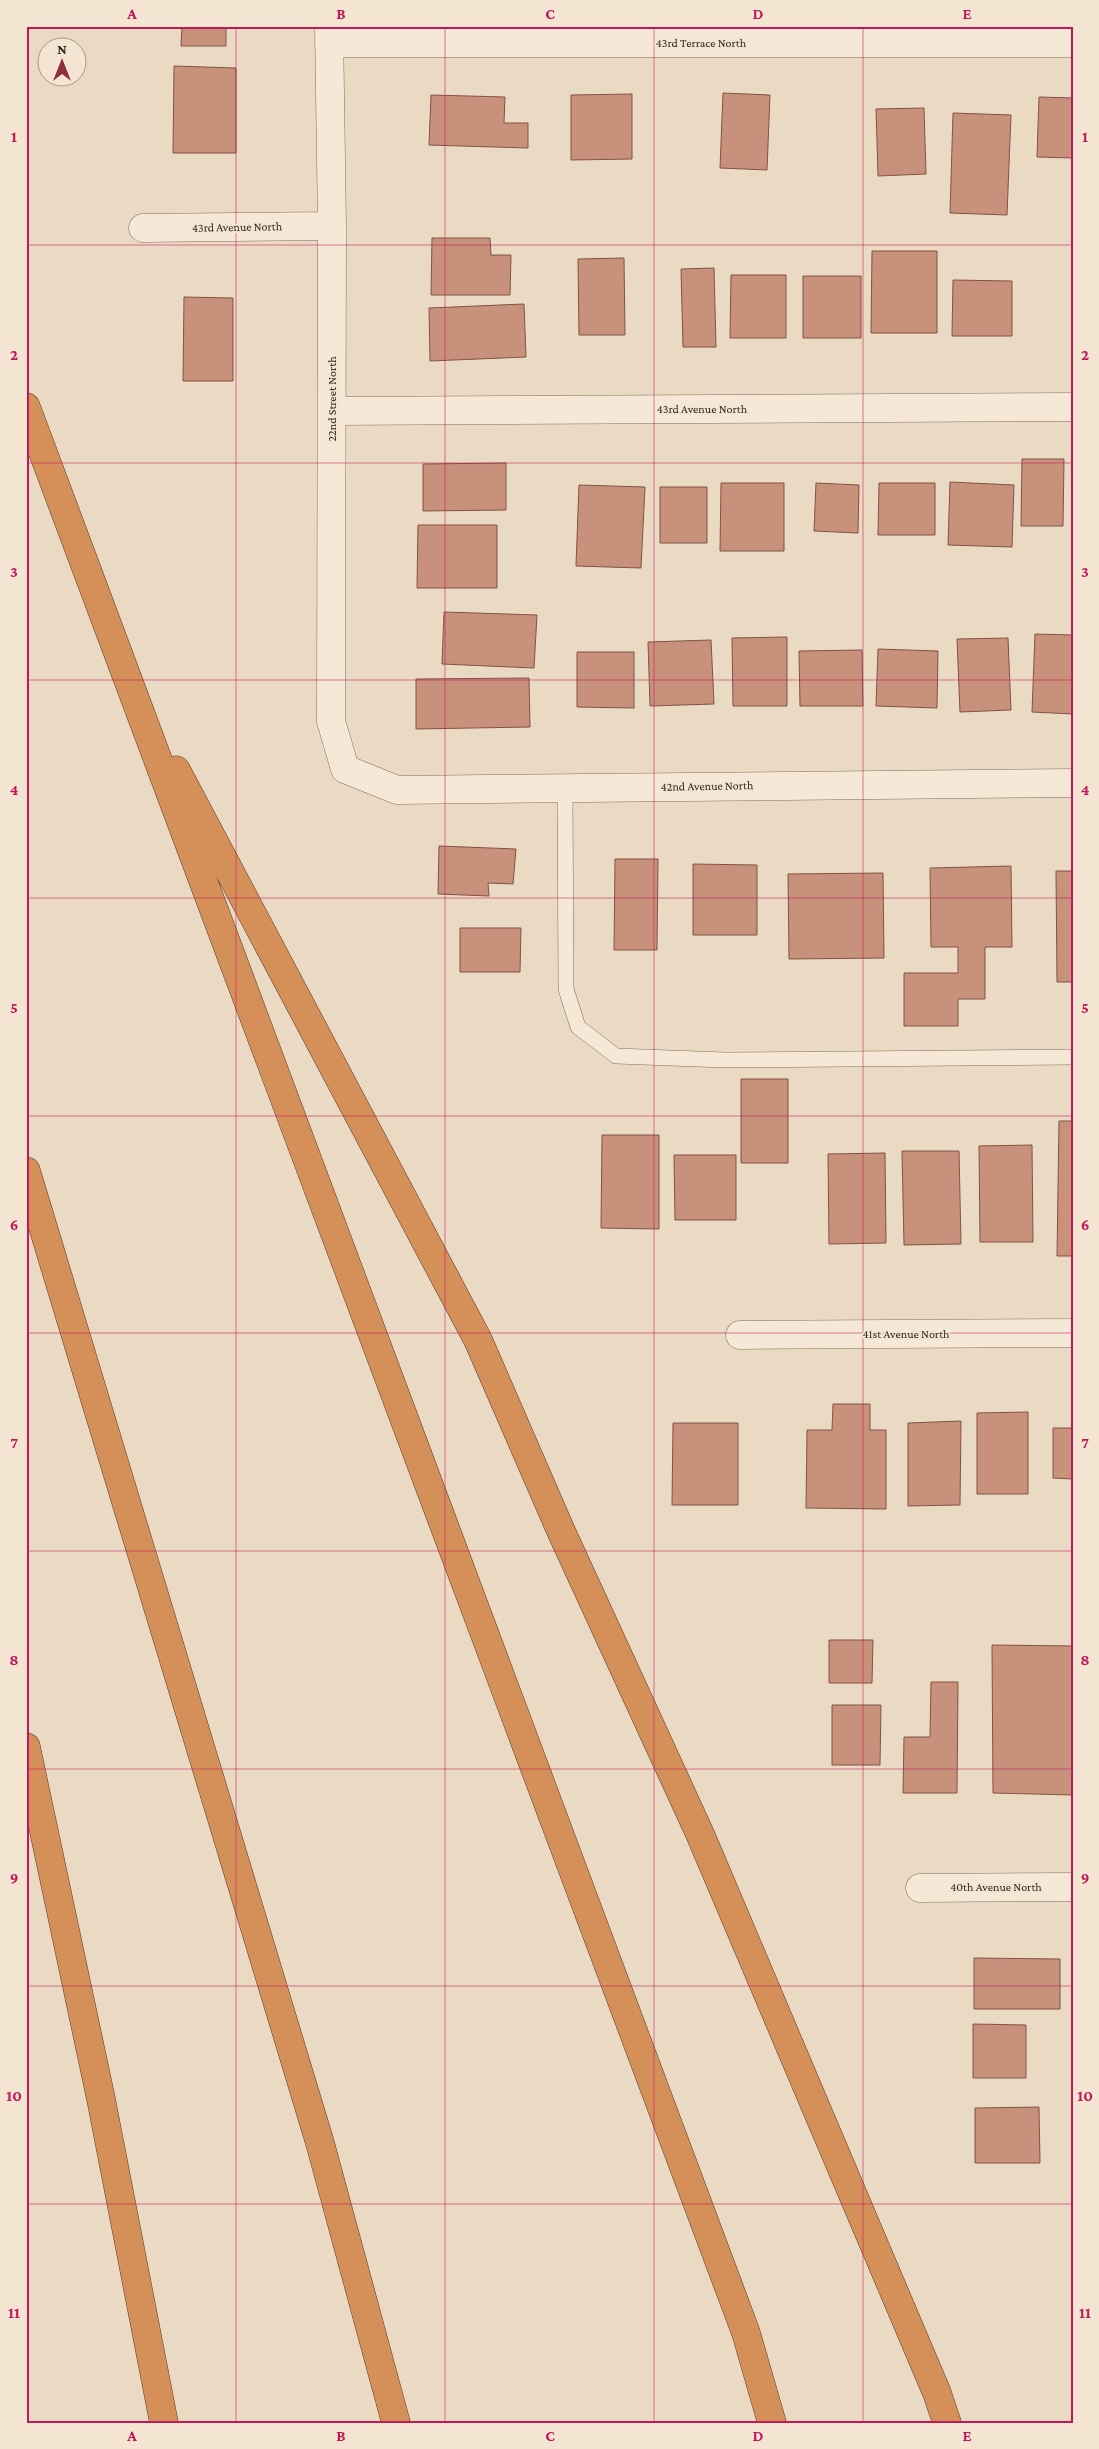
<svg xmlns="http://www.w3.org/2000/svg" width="1099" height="2449" viewBox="0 0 1099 2449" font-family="'Crimson Pro',serif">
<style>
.building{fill:#c7917c;stroke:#825343}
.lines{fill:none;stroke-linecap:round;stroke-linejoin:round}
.lane-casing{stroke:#846c5b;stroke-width:16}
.street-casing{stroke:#846c5b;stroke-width:29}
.highway-casing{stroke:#523b2f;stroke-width:29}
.lane{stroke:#f6e8d6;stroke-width:15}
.street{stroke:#f6e8d6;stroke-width:28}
.highway{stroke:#d58f59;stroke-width:28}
.grid{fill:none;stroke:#c2185b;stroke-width:1;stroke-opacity:0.55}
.labels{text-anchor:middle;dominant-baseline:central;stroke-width:4;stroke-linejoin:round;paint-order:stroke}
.street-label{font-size:12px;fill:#35261e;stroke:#f3e5d2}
.neatline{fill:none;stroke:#c2185b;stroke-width:2}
.grid-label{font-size:16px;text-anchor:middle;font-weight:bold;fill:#c2185b}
</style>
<rect width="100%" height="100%" fill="#ebdac3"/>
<path class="building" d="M182 26H226V46H181Z
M174 66 236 68V153H173Z
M723 93 770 95 767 170 720 168Z
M632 94V159L571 160V95Z
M431 95 505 97 504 123H528V148L429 145Z
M1039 97 1073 98V158L1037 157Z
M924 108 926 174 878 176 876 109Z
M953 113 1011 115 1007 215 950 213Z
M432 238H490L491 255H511L510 295H431Z
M872 251H937V333H871Z
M624 258 625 335H579L578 259Z
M714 268 716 347H683L681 269Z
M731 275H786V338H730Z
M803 276H861V338H803Z
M953 280 1012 281V336H952Z
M184 297 233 298V381H183Z
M524 304 526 357 430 361 429 308Z
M1022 459H1064L1063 526H1021Z
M506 463V510L423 511V464Z
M950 482 1014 485 1012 547 948 545Z
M721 483H784V551H720Z
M816 483 859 485 858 533 814 531Z
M879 483H935V535H878Z
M579 485 645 487 641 568 576 566Z
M660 487H707V543H660Z
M418 525H497V588H417Z
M444 612 537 615 534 668 442 664Z
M1035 634 1073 635V714L1032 712Z
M787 637V706H733L732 638Z
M1008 638 1011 710 960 712 957 639Z
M711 640 714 704 650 706 648 642Z
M878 649 938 651 937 708 876 706Z
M862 650 863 706H800L799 651Z
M577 652H634V708L577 707Z
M529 678 530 727 416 729V679Z
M439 846 516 849 513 884 488 883 489 896 438 894Z
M615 859H658L657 950H614Z
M693 864 757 865V935H693Z
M1011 866 1012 947H985V999H958V1026H904V973H958V947H931L930 868Z
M1056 871H1073V982H1057Z
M883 873 884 958 789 959 788 874Z
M460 928H521L520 972H460Z
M741 1079H788V1163H741Z
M1059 1121H1073V1256H1057Z
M602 1135H659V1229L601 1228Z
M1032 1145 1033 1242H980L979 1146Z
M902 1151H959L961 1244 904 1245Z
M885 1153 886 1243 829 1244 828 1154Z
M674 1155H736V1220H675Z
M833 1404H870V1430H886V1509L806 1508 807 1430H832Z
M1028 1412V1494H977V1413Z
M961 1421 960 1505 908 1506V1423Z
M673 1423H738V1505H672Z
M1053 1428H1073V1479L1053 1478Z
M829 1640H873L872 1683H829Z
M992 1645 1073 1646V1795L993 1793Z
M931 1682H958L957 1793H903L904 1737H930Z
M832 1705H881L880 1765H832Z
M974 1958 1060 1959V2009H974Z
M973 2024 1026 2025V2078H973Z
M1039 2107 1040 2163H975V2108Z"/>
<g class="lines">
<defs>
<path id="lane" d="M565 788 566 989 578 1027 616 1056 725 1060 1073 1057"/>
<path id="street" d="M329 26 332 226 331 721 345 769 397 790 1073 783
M329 43H1073
M143 228 332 226
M332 411 1073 407
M740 1335 1073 1333
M920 1888 1073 1887"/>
<path id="highway" d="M26 407 746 2333 772 2423
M176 770 478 1340 561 1531 700 1834 937 2393 947 2423
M26 1171 320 2143 396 2423
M26 1747 101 2099 164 2423"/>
</defs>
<use href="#lane" class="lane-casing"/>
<use href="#street" class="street-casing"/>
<use href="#highway" class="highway-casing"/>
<use href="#lane" class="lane"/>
<use href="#street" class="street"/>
<use href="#highway" class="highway"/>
</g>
<path class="grid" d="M236 26V2423M445 26V2423M654 26V2423M863 26V2423M26 245H1073M26 463H1073M26 680H1073M26 898H1073M26 1116H1073M26 1333H1073M26 1551H1073M26 1769H1073M26 1986H1073M26 2204H1073"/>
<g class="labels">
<g class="street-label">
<text x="701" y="43">43rd Terrace North</text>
<text transform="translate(237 227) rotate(-1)">43rd Avenue North</text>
<text transform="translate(332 399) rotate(-90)">22nd Street North</text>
<text x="702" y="409">43rd Avenue North</text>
<text transform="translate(707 786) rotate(-1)">42nd Avenue North</text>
<text x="906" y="1334">41st Avenue North</text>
<text x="996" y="1887">40th Avenue North</text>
</g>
</g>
<rect width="1099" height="2449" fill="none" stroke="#f3e5d2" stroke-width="55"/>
<g transform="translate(62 62)"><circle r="24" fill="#f3e5d2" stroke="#a7998a"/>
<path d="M0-4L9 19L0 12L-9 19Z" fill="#8f2f3c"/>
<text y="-8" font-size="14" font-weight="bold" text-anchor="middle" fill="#35261e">N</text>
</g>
<rect x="28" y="28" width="1044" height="2394" class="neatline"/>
<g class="grid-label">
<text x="132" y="19">A</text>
<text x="341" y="19">B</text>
<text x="550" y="19">C</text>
<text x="758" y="19">D</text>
<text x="967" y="19">E</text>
<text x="14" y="142">1</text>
<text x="1085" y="142">1</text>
<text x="14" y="360">2</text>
<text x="1085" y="360">2</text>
<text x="14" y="577">3</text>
<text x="1085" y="577">3</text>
<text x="14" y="795">4</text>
<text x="1085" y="795">4</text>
<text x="14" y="1013">5</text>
<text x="1085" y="1013">5</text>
<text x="14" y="1230">6</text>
<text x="1085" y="1230">6</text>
<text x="14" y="1448">7</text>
<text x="1085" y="1448">7</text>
<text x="14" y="1665">8</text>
<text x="1085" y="1665">8</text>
<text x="14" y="1883">9</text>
<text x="1085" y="1883">9</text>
<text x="14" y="2101">10</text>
<text x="1085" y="2101">10</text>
<text x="14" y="2318">11</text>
<text x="1085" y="2318">11</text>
<text x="132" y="2441">A</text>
<text x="341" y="2441">B</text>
<text x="550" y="2441">C</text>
<text x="758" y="2441">D</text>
<text x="967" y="2441">E</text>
</g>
</svg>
